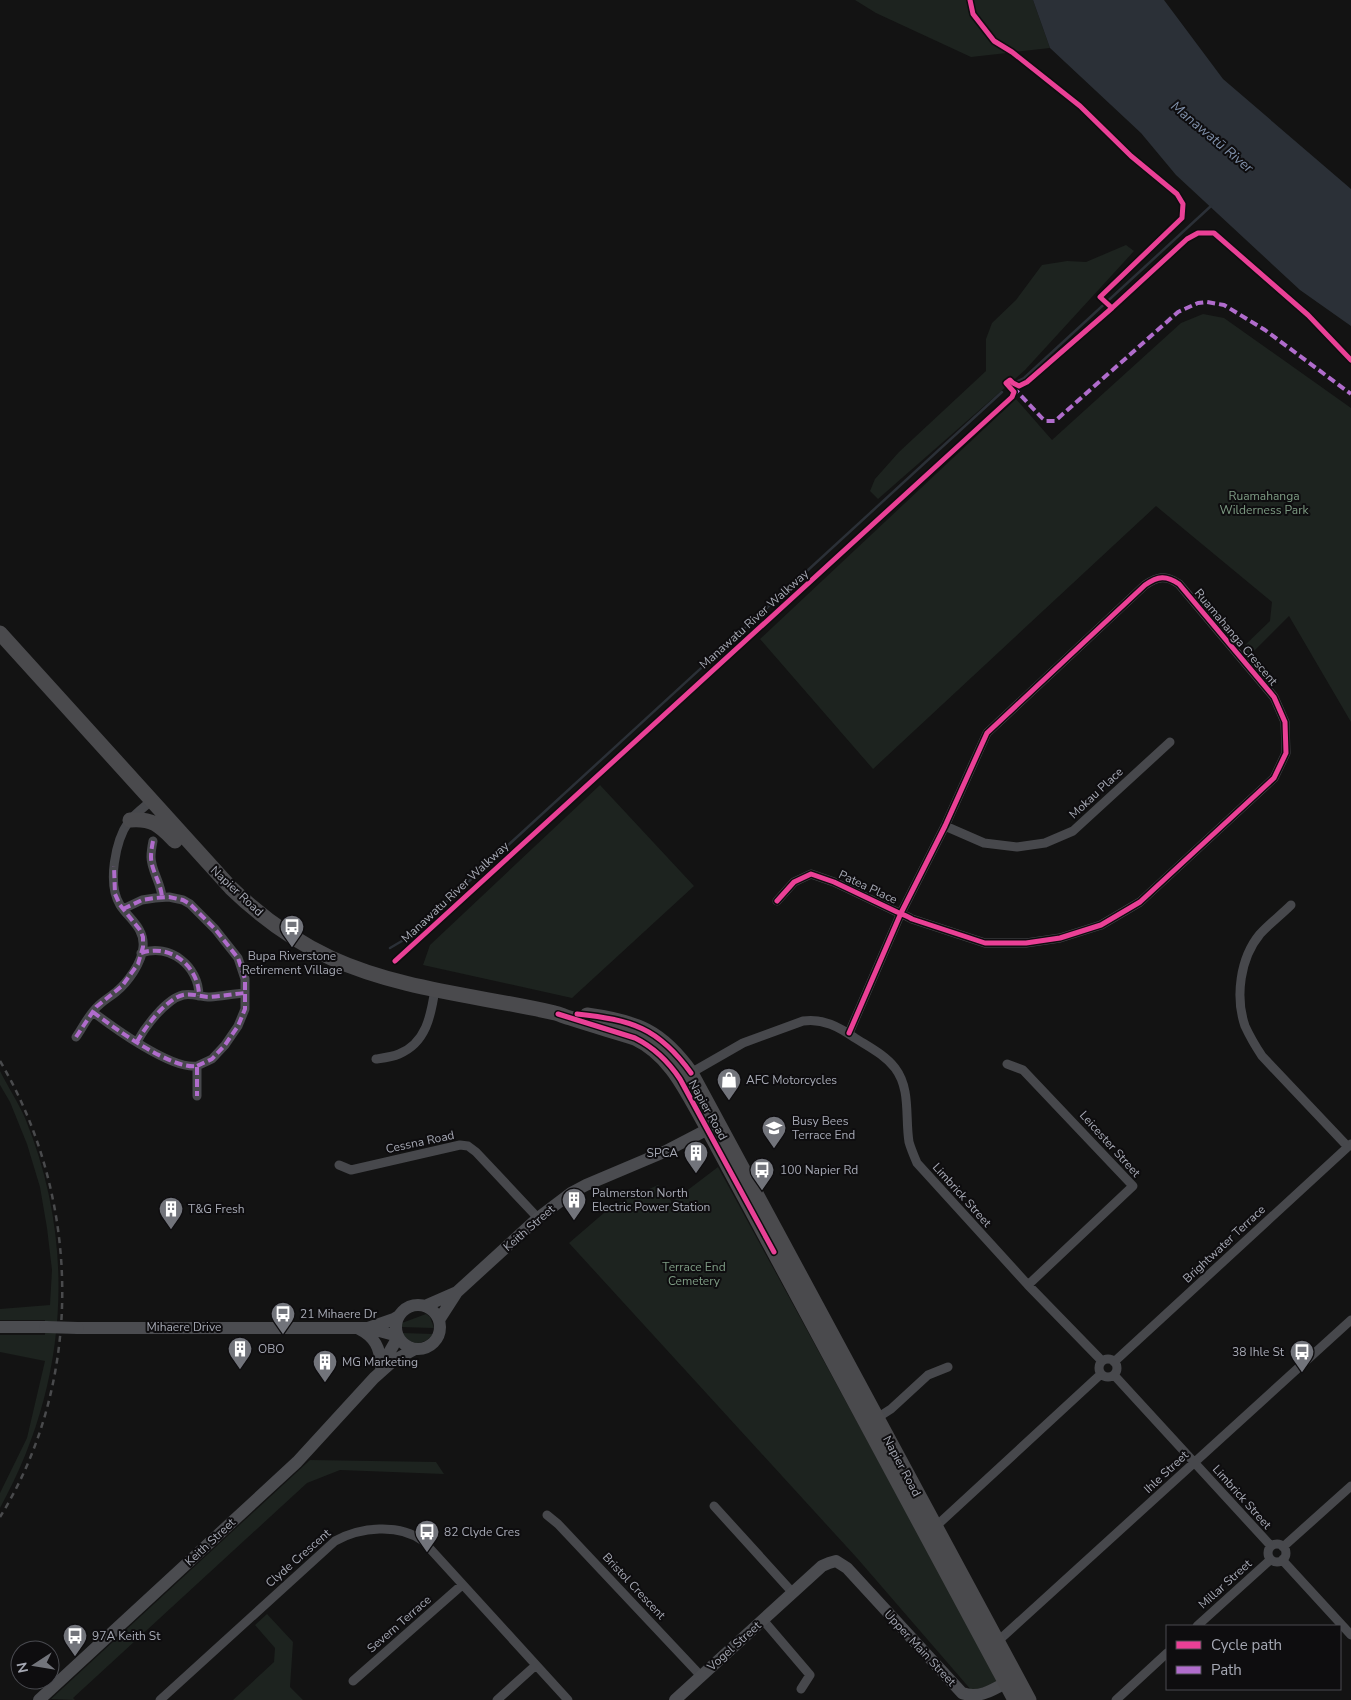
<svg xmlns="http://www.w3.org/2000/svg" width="1351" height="1700" viewBox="0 0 1351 1700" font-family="'Nunito Sans',sans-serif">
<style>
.green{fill:#1d231f}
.water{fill:#2b3037}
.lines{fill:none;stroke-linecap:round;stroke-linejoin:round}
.stream{stroke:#2b3037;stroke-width:2.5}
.street{stroke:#47484c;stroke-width:9}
.secondary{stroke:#4b4c50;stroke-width:12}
.highway{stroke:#4a4a4d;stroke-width:15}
.rail{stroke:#494a4c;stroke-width:2.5;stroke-dasharray:6 5;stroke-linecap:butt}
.secondary-bridge{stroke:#4b4c50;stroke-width:12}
.quiet{stroke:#b06ccc;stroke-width:4;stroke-dasharray:8 4;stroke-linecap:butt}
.cycleway-casing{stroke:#0e0d0f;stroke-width:8}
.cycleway{stroke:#ea4096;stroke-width:5}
.labels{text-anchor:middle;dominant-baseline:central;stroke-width:4;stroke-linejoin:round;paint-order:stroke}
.park-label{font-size:12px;fill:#7e9c84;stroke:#0e0d0f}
.street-label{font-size:12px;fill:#a5a8b3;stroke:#0e0d0f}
.poi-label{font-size:12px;fill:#a5a8b3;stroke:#0e0d0f;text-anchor:start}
.water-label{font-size:14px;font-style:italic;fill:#8091ab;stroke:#0e0d0f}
</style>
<rect width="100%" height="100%" fill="#131313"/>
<path class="green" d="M855 0H1033L1050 48 971 57 876 13Z
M1126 245 1134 251 1025 370 878 499 870 491 875 479 899 452 986 371V339L992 323 1016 300 1042 265 1067 261 1086 262Z
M1203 314 1224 318 1351 408V722L1289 616 1249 656 1242 648 1270 621 1272 602 1156 506 873 769 760 639 1016 399 1052 440 1181 323Z
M600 785 694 886 572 998 423 965 430 945Z
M0 1071C8 1087 18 1102 25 1118 78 1247 67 1387 0 1508V1493L27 1438 45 1361 0 1352V1335H45V1320H0V1309L50 1305 52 1270 47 1228 40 1187 27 1144 10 1102 0 1085Z
M718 1167 999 1682 972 1691 857 1558 569 1243 612 1206 658 1185 672 1202Z
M426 1314 430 1317 434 1328 401 1327 402 1323Z
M402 1333 433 1334C424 1346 410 1346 402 1333Z
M310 1460 436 1462 444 1474 340 1470 307 1483 73 1698 75 1700 51 1699Z
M267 1614 293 1642 290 1687 303 1700H233L274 1662 275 1648 255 1625Z"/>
<path class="water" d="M1033 0H1164L1223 79 1351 189V326L1300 290 1176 175 1141 133 1050 48Z"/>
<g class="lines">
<path class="stream" d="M1016 382 1024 378 1211 206
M390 948 407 938 1002 392"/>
<path class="street" d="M945 826 984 843 1017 847 1045 843 1073 831 1170 742
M153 841C152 846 151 852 151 857 151 870 161 883 162 897
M777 901 794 882 811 874 834 882 897 912C902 914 907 916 912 919L985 943H1026L1060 938 1101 925 1140 902 1274 778 1286 753 1285 722 1274 697 1179 584C1166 575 1158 576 1145 585L987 733 945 826 901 913 849 1033
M1291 905C1281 915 1269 924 1260 934 1240 958 1235 997 1245 1026 1250 1037 1256 1047 1262 1056L1348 1147
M123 909 142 900 155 898 169 897 183 900 190 904 215 929 238 958 245 979V1009L238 1026 225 1045 212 1059 197 1066
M141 953C170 943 199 966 199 996
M93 1012C114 1028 172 1070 197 1066V1096
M76 1037C83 1027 89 1014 98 1006 104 1000 110 997 116 992 128 982 142 963 143 947 145 928 129 919 120 905 107 884 115 841 129 821 135 814 144 807 151 801
M137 1042C145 1027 166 999 183 995 192 993 201 997 210 997 222 996 233 994 245 993
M376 1059C383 1058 392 1057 399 1054 426 1043 431 1016 435 989
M1007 1064 1023 1070 1133 1186 1028 1285
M689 1074 743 1043 803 1021C823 1018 839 1027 855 1038 869 1047 885 1055 895 1068 911 1089 905 1117 909 1142 911 1149 914 1156 917 1163L1028 1285 1102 1361
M339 1165 351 1170 460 1145 468 1146 476 1152 538 1218
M1099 1368a9 9 0 1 1 18 0a9 9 0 1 1-18 0Z
M1114 1362 1351 1144
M1114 1375 1271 1546
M877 1418 891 1409 928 1375 948 1367
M714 1506 793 1593
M547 1515 558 1524 701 1676
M934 1528 1101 1374
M1268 1553a9 9 0 1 1 18 0a9 9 0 1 1-18 0Z
M1283 1547 1351 1486
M1283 1559 1285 1563 1351 1635
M763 1620 810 1675 801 1689
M1197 1626 1270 1560
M997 1642 1351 1320
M353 1681 462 1585
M160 1700 335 1541C360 1527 399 1523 423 1541L568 1700
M497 1700 536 1665
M1116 1700 1167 1653"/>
<path class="secondary" d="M396 1327a22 22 0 1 1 44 0a22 22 0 1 1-44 0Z
M425 1306 457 1292
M439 1320 457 1292 538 1218 571 1193 586 1185 664 1152 716 1125
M0 1327H45
M78 1328H368L398 1336
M368 1328 394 1319 399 1316
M359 1329C375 1337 380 1348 381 1365
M381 1367 398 1337
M39 1700 297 1462 374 1378 393 1361 415 1349
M675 1700 822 1566 829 1563 836 1561 847 1568 962 1693C981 1700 997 1687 1014 1678"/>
<path class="highway" d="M0 633 231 888C260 916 294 941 331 958 401 990 481 996 555 1013 560 1014 565 1017 570 1018 591 1025 613 1031 635 1038 673 1056 688 1095 708 1129L1015 1700
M130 820C153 818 160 826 175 841
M587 1015C637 1022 661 1031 691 1073L1029 1700"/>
<path class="rail" d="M0 1061C81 1198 85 1380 0 1517"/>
<path class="secondary-bridge" d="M45 1327 78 1328"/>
<path class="quiet" d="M1013 387 1042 418 1046 421H1055L1178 312 1198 303 1207 302 1224 305 1265 330 1351 394
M153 841C152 846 151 852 151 857 151 870 161 883 162 897
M123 909 142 900 155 898 169 897 183 900 190 904 215 929 238 958 245 979V1009L238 1026 225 1045 212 1059 197 1066
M141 953C170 943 199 966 199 996
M93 1012C114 1028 172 1070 197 1066V1096
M76 1037 96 1007 122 986 138 964 143 947V937L140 930 120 905 115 894 114 866
M137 1042C145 1027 166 999 183 995 192 993 201 997 210 997 222 996 233 994 245 993"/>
<defs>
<path id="cycleway" d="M970 0 973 14 994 41 1012 52 1080 106 1131 156 1177 194 1183 204 1182 218 1100 297 1112 308
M777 901 794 882 811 874 834 882 897 912C902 914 907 916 912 919L985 943H1026L1060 938 1101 925 1140 902 1274 778 1286 753 1285 722 1274 697 1179 584C1166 575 1158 576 1145 585L987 733 945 826 901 913 849 1033
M395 961 1012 397 1014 392 1006 383 1010 380 1013 383 1019 386 1027 382 1112 308 1187 239 1198 233H1214L1308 315 1351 360
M558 1014 635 1038C655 1048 668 1061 680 1079L774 1252
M577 1014C631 1020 658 1027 691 1073"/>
</defs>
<use href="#cycleway" class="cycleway-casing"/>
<use href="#cycleway" class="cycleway"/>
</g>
<defs>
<symbol id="bus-pin" viewBox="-11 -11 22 30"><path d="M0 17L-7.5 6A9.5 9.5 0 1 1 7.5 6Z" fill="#72747b" stroke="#0e0d0f"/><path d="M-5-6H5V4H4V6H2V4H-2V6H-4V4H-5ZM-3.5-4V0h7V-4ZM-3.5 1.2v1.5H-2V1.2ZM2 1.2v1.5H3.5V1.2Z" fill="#fff"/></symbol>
<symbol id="shop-pin" viewBox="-11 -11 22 30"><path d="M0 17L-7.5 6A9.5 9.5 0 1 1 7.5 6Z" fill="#72747b" stroke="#0e0d0f"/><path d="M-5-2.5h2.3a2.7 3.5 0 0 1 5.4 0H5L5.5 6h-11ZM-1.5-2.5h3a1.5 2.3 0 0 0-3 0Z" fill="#fff"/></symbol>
<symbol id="school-pin" viewBox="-11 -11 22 30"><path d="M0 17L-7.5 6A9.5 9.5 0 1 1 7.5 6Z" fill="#72747b" stroke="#0e0d0f"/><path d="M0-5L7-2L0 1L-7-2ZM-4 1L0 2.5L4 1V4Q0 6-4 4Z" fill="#fff"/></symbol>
<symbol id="building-pin" viewBox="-11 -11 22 30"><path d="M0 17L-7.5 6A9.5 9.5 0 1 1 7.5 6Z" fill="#72747b" stroke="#0e0d0f"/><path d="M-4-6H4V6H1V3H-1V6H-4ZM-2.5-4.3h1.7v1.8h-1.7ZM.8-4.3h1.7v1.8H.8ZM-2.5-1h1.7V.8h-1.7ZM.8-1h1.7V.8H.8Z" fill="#fff"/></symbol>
</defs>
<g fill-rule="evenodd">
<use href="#bus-pin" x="278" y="913" width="28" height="38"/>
<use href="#shop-pin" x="715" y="1066" width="28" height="38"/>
<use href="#school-pin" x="760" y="1114" width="28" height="38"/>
<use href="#building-pin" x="682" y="1139" width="28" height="38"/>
<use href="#bus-pin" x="748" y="1156" width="28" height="38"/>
<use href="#building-pin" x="560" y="1186" width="28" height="38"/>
<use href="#building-pin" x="157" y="1195" width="28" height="38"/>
<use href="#bus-pin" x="269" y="1300" width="28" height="38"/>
<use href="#building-pin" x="226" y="1335" width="28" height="38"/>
<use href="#bus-pin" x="1288" y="1338" width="28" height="38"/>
<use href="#building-pin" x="311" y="1348" width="28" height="38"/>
<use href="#bus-pin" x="413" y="1518" width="28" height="38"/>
<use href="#bus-pin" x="61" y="1622" width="28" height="38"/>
</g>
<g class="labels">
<g class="park-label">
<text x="1264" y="496">Ruamahanga<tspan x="1264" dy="14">Wilderness Park</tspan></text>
<text x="694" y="1267">Terrace End<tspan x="694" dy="14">Cemetery</tspan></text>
</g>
<g class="street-label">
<text transform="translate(754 619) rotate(-42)">Manawatu River Walkway</text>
<text transform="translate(1236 637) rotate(50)">Ruamahanga Crescent</text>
<text transform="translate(1096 793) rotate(-43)">Mokau Place</text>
<text transform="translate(868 887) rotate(25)">Patea Place</text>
<text transform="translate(237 891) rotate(43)">Napier Road</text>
<text transform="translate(455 892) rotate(-43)">Manawatu River Walkway</text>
<text transform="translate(708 1110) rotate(61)">Napier Road</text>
<text transform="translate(420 1142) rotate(-12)">Cessna Road</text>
<text transform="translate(1110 1144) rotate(48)">Leicester Street</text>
<text transform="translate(962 1195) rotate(48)">Limbrick Street</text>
<text transform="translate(529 1228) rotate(-41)">Keith Street</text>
<text transform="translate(1224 1244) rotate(-43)">Brightwater Terrace</text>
<text x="184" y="1327">Mihaere Drive</text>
<text transform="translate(902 1466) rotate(62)">Napier Road</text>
<text transform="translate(1166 1472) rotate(-43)">Ihle Street</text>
<text transform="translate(1242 1497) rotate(48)">Limbrick Street</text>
<text transform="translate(210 1542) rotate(-43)">Keith Street</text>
<text transform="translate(298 1558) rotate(-41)">Clyde Crescent</text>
<text transform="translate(1225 1584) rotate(-42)">Millar Street</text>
<text transform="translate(634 1586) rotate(47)">Bristol Crescent</text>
<text transform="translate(399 1624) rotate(-41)">Severn Terrace</text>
<text transform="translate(734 1646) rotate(-42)">Vogel Street</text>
<text transform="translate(920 1648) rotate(47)">Upper Main Street</text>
</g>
<g class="poi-label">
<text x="292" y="956" text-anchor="middle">Bupa Riverstone<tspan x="292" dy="14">Retirement Village</tspan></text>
<text x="746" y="1080">AFC Motorcycles</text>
<text x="792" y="1121">Busy Bees<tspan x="792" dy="14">Terrace End</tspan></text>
<text x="678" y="1153" text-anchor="end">SPCA</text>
<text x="780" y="1170">100 Napier Rd</text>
<text x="592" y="1193">Palmerston North<tspan x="592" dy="14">Electric Power Station</tspan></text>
<text x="188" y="1209">T&amp;G Fresh</text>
<text x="300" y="1314">21 Mihaere Dr</text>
<text x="258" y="1349">OBO</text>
<text x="1284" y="1352" text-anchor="end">38 Ihle St</text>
<text x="342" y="1362">MG Marketing</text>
<text x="444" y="1532">82 Clyde Cres</text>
<text x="92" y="1636">97A Keith St</text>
</g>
<g class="water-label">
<text transform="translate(1212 137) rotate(40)">Manawatū River</text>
</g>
</g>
<rect x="1166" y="1625" width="175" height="65" fill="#0e0d0f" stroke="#4a4b51"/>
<rect x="1176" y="1641" width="25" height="8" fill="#ea4096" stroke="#4a4b51"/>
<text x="1211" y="1650" font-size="15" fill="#a5a8b3">Cycle path</text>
<rect x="1176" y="1666" width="25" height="8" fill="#b06ccc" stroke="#4a4b51"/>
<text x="1211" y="1675" font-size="15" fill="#a5a8b3">Path</text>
<g transform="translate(35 1665) rotate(258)"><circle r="24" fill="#0e0d0f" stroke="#4a4b51"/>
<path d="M0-4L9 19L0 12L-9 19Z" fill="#72747b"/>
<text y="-8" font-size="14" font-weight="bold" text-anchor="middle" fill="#a5a8b3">N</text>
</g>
</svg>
